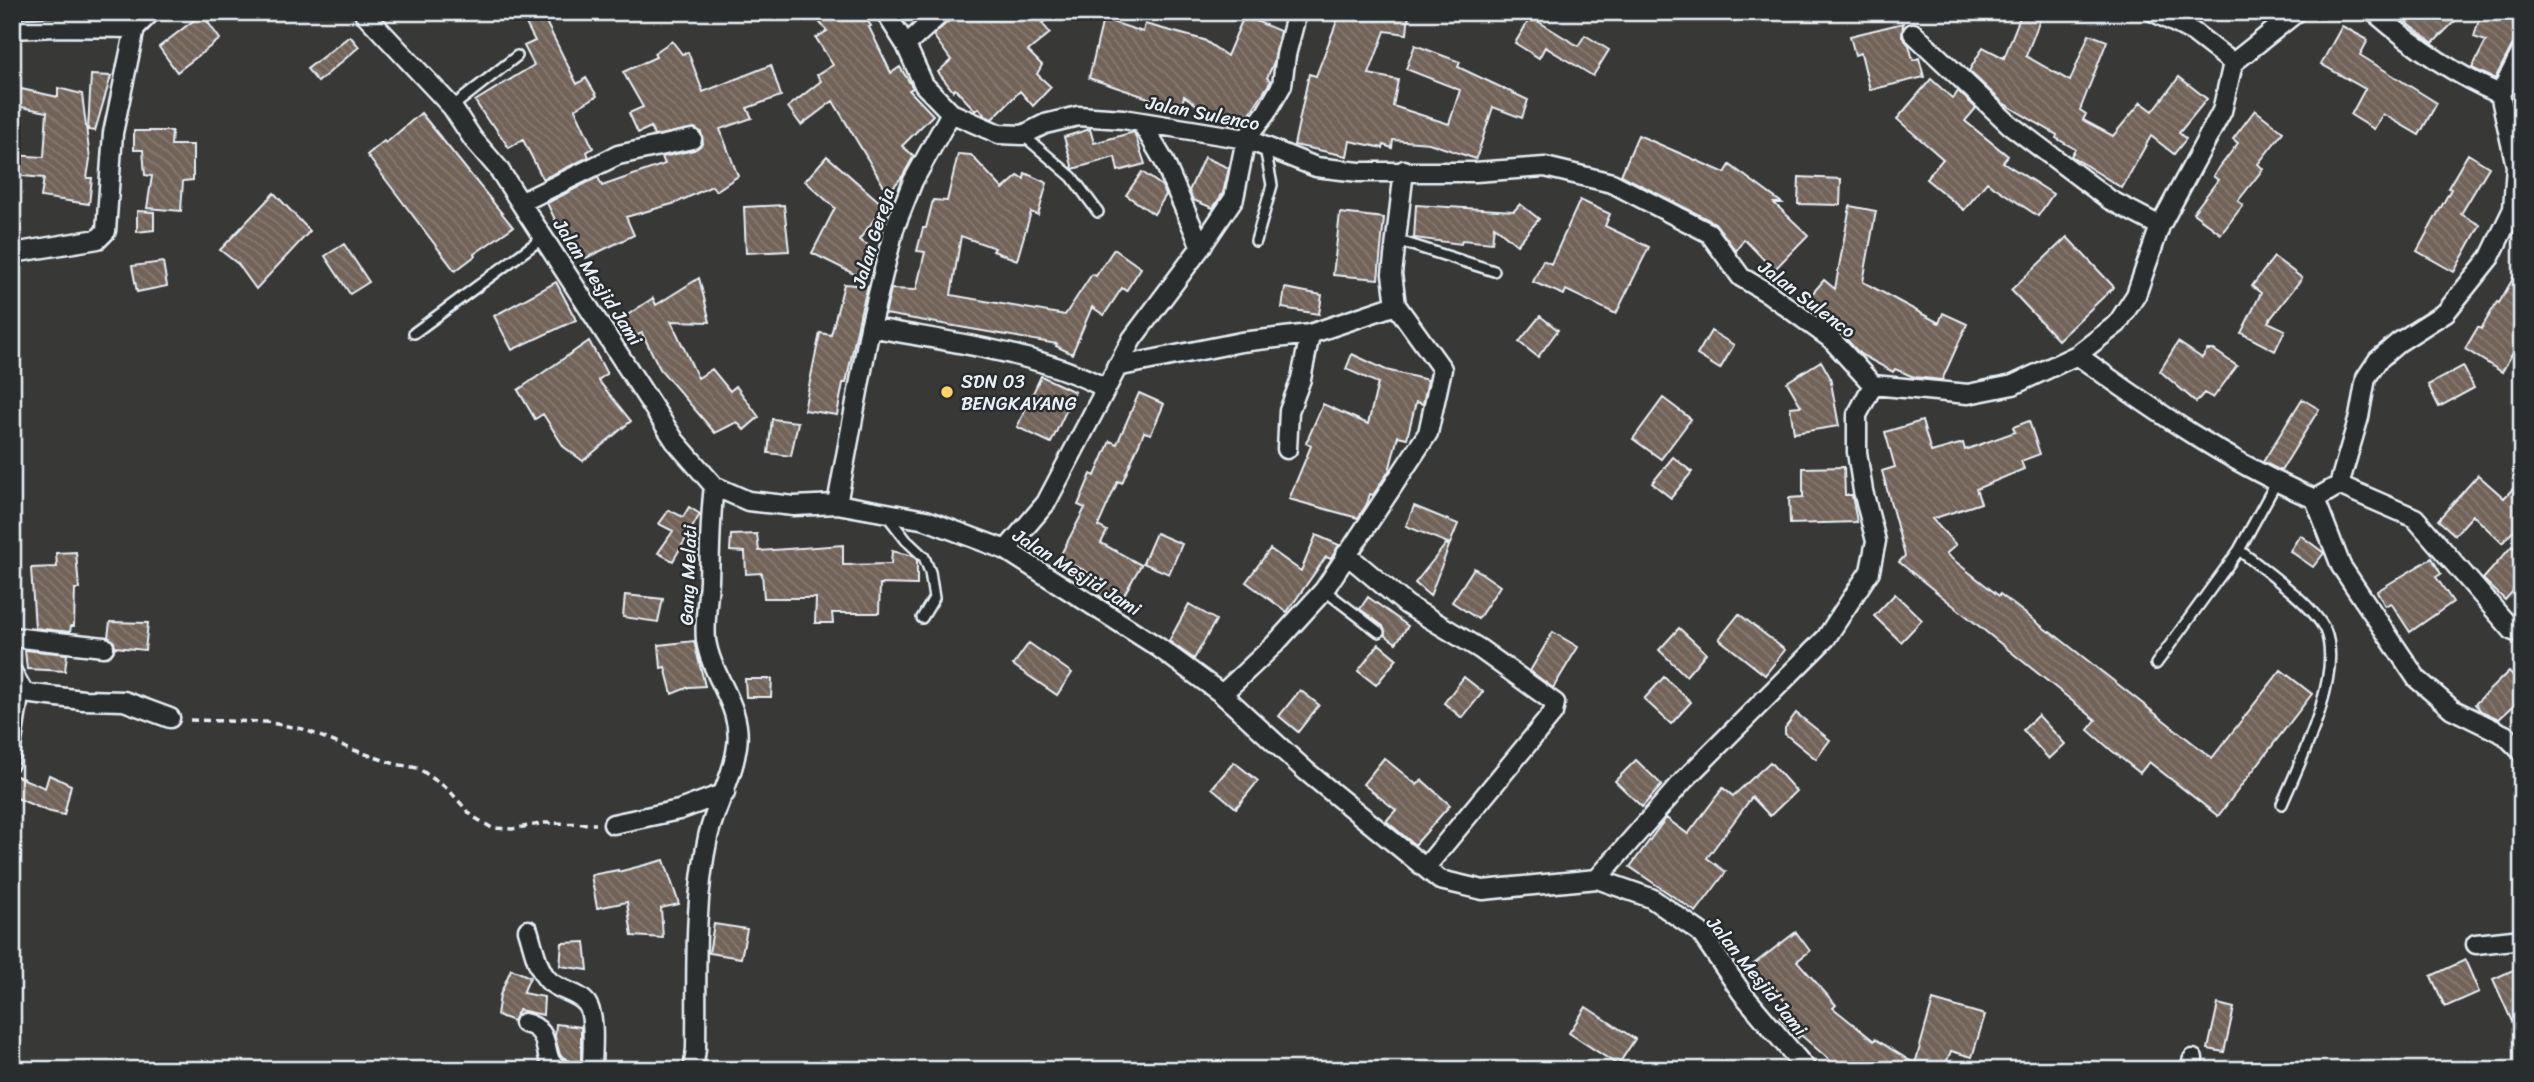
<svg xmlns="http://www.w3.org/2000/svg" width="2534" height="1082" viewBox="0 0 2534 1082" font-family="Sriracha,sans-serif">
<style>
.building{fill:url(#building-back-hatch);stroke:#e8f1f8;stroke-width:2}
.lines{fill:none;stroke-linecap:round;stroke-linejoin:round}
.service-casing{stroke:#e8f1f8;stroke-width:14}
.minor-casing{stroke:#e8f1f8;stroke-width:23}
.path{stroke:#e8f1f8;stroke-width:3.5;stroke-dasharray:7 5;stroke-linecap:butt}
.service{stroke:#2a2d2e;stroke-width:9}
.minor{stroke:#2a2d2e;stroke-width:18}
.poi-dot{fill:#ffd166;stroke:#2a2d2e;stroke-width:2.5}
.labels{text-anchor:middle;dominant-baseline:central;stroke-width:5;stroke-linejoin:round;paint-order:stroke}
.street-label{font-size:19px;fill:#e8f1f8;stroke:#2a2d2e}
.poi-label{font-size:19px;fill:#e8f1f8;stroke:#2a2d2e;text-anchor:start}
</style>
<defs>
<pattern id="building-back-hatch" width="6" height="6" patternUnits="userSpaceOnUse" patternTransform="scale(1.75)"><rect width="6" height="6" fill="#726359"/><path d="M-1 5l2 2M0 0l6 6M5-1l2 2" fill="none" stroke="#867a72"/></pattern>
</defs>
<rect width="100%" height="100%" fill="#383837"/>
<filter id="ink" filterUnits="userSpaceOnUse"><feTurbulence type="fractalNoise" baseFrequency=".0143" numOctaves="2"/><feDisplacementMap in="SourceGraphic" scale="14" xChannelSelector="R" yChannelSelector="G"/><feConvolveMatrix kernelMatrix="1 2 1 2 8 2 1 2 1" color-interpolation-filters="sRGB"/></filter>
<g filter="url(#ink)">
<path class="building" d="M520 12H541L577 84 586 78 597 96 575 109 593 148 587 152 589 157 543 179 523 140 509 148 492 123 490 124 475 101 534 65 524 46 535 41Z
M811 12H861L871 26 869 27 891 73 900 67 913 88 909 90 933 115 902 146 914 156 902 177 888 193 833 101 801 125 788 107 821 81 817 75 833 65 816 38 827 31Z
M953 12H1059L1042 23 1050 33 1028 51 1042 65 1037 74 1051 87 1033 106 1020 91 992 119 985 116 979 108 976 111 955 89 953 91 938 72 951 60 933 35 950 20Z
M1332 12H1409L1407 34 1385 31 1369 74 1398 80 1393 106 1449 124 1460 90 1406 69 1415 45 1460 62 1458 67 1528 100 1522 118 1493 107 1476 159 1429 143 1393 140 1392 148 1384 145 1383 148 1350 141 1347 156 1294 145 1309 74 1316 76 1337 21Z
M2022 12H2043L2026 56 2070 81 2089 34 2107 41 2080 110 2086 114 2083 120 2113 136 2141 102 2153 111 2179 77 2207 99 2179 133 2186 139 2174 154 2151 136 2122 188 2071 156 2075 149 2056 138 2057 135 2003 103 1969 71 1983 47 2004 58Z
M2393 12H2464L2433 43Z
M2481 12H2489L2522 24 2518 41 2512 46 2495 79 2472 68 2486 41 2474 37Z
M202 14 220 39 177 72 159 47Z
M1244 16 1280 31 1274 62 1267 78 1271 81 1241 127 1231 125 1212 111 1210 114 1184 96 1181 109 1089 78 1103 19 1143 32 1145 24 1204 40 1227 56Z
M1531 17 1578 46 1585 35 1609 50 1593 76 1545 47 1539 58 1515 43Z
M1903 23 1902 37 1909 45 1913 60 1919 58 1924 77 1870 90 1861 53 1855 55 1850 36Z
M2342 26 2368 40 2360 55 2437 103 2419 135 2383 114 2374 129 2351 115 2365 89 2321 64Z
M350 36 359 47 318 82 307 69Z
M672 41 682 54 688 52 703 92 771 65 781 96 747 108 752 118 720 129 738 176 716 191 712 186 676 203 626 217 634 235 586 258 578 251 564 223 558 226 547 203 598 177 602 186 665 164 662 157 694 150 703 143 701 132 695 128 654 136 651 127 638 133 629 113 643 107 623 72 656 57 654 53Z
M91 75 111 76 95 131 88 130Z
M1931 79 1953 99 1958 91 1976 108 1965 121 2008 156 2003 162 2053 194 2038 216 1987 182 1964 210 1926 179 1943 159 1897 119Z
M58 88 82 94 90 159 87 178H92L89 204 41 197 44 178 12 175V155L44 157 47 112 16 106 21 89 58 97Z
M2255 110 2283 132 2258 164 2263 169 2238 201 2243 205 2221 234 2193 213 2218 180 2213 176 2238 143 2233 139Z
M421 113 513 227 474 254 475 256 455 271 367 155 384 141 386 143Z
M1090 129 1094 143 1134 132 1145 164 1118 171 1115 157 1073 169 1064 137Z
M134 131H172L171 145H193V180L183 181 181 211 147 208 152 176 145 175 143 150H134Z
M1638 135 1725 173 1730 165 1782 203H1774L1808 235 1774 270 1744 239 1736 251 1715 223 1621 175Z
M958 154 971 155 1003 189 1018 176 1024 179 1025 173 1047 183 1038 215 1031 212 1017 260 993 251 995 248 961 236 951 295 1065 315 1092 274 1096 276 1114 249 1141 268 1126 291 1122 288 1104 315 1092 307 1072 354 1056 346 1057 344 885 314 891 289 916 290 925 252 917 251 923 228H926L933 200 947 201Z
M2468 154 2489 167 2461 214 2480 225 2454 272 2417 251 2451 189 2448 188Z
M827 156 884 206 859 240 873 248 858 276 812 253 835 208 805 181Z
M1204 157 1229 168 1223 193 1213 208 1193 200 1189 191Z
M1142 172 1162 186 1166 195 1154 214 1126 195Z
M1799 177 1841 179 1840 205 1798 204Z
M274 193 310 231 256 289 238 264 220 250Z
M1580 200 1610 214 1605 226 1649 247 1616 314 1566 290 1564 295 1533 282 1543 260 1551 264Z
M1520 204 1539 219 1517 245 1494 226 1492 243 1462 240 1461 244 1414 238 1416 205 1514 211Z
M784 205 789 251 746 253 744 207Z
M1850 206 1876 211 1863 282 1939 323 1943 313 1967 324 1942 380 1914 377 1895 369 1893 372 1860 354 1838 330 1804 303 1824 280 1835 289Z
M137 211 154 212V230L137 232Z
M1340 213 1384 218 1378 279 1333 275Z
M2067 237 2114 287 2058 340 2011 290Z
M344 244 369 282 350 294 325 256Z
M2274 257 2302 278 2268 322 2285 330 2275 351 2241 333 2261 293 2252 286Z
M163 262 167 286 137 292 132 266Z
M2522 263V337L2502 372 2465 349 2478 327 2481 329 2497 302 2499 303Z
M699 278 710 322 671 321 698 378 712 369 730 391 736 386 759 417 744 430 737 422 715 433 660 369 642 333 631 338 620 320 653 298 656 305Z
M556 282 576 320 512 350 494 316Z
M844 284 868 286 861 311 846 383H843L837 415 804 410 820 333 831 335Z
M1285 288 1322 295 1319 314 1282 308Z
M1540 316 1558 330 1538 357 1519 342Z
M1711 331 1734 345 1720 369 1697 355Z
M589 341 607 374 598 380 631 421 583 461 564 447 543 414 535 419 518 390Z
M2178 342 2202 358 2207 350H2214L2237 366 2213 398 2204 393 2196 402 2160 371Z
M1352 354 1386 370 1428 380 1423 404 1416 402 1407 438 1398 436 1389 471 1373 495 1370 494 1367 504 1358 518 1289 499 1311 446 1306 443 1323 404 1368 424 1378 383 1346 369Z
M1821 361 1830 377 1839 426 1794 433 1790 407 1801 406 1787 382Z
M2463 366 2474 388 2439 407 2428 385Z
M1041 376 1075 392 1051 443 1017 427Z
M1139 393 1164 404 1151 434 1144 432 1122 483 1118 481 1098 526 1107 531 1101 543 1141 565 1117 607 1098 595 1105 581 1059 558 1085 508 1078 505 1091 474 1095 476 1110 441 1117 444Z
M1663 398 1691 419 1661 459 1633 439Z
M2302 399 2319 409 2281 471 2263 462Z
M772 419 798 422 791 456 768 453Z
M1922 421 1931 452 1963 443 1965 450 2015 432 2013 427 2029 421 2040 454 2021 461 2024 469 1976 489 1981 503 1932 519 1956 545 1946 554 1999 596 2000 594 2049 632 2050 631 2212 758 2281 670 2312 694 2218 816 2149 762 2140 773 2111 750 2088 730 2096 720 1899 562 1905 556 1882 471 1895 467 1885 432Z
M1673 457 1692 472 1671 498 1652 483Z
M1844 467 1845 495H1852L1857 522 1790 524 1789 498 1803 497V468Z
M2478 475 2504 498 2522 479V522L2502 543 2473 515 2455 535 2438 520Z
M1414 506 1458 524 1450 544 1406 526Z
M689 507 700 514 673 561 658 553 673 531 659 524 669 510 683 517Z
M1156 533 1182 544 1169 574 1143 563Z
M757 534 759 551 843 545V565L891 564 892 551 913 556 917 560V585L880 584 879 613H832L833 623H815L816 598H764L762 573 746 574 745 552 730 551 731 535Z
M1316 535 1339 545 1331 559 1326 557 1287 612 1246 582 1270 549 1301 571Z
M2300 535 2324 553 2313 567 2290 551Z
M1446 544 1449 546 1430 596 1415 583Z
M2512 546 2522 555V581L2505 600 2483 579Z
M76 552 79 589H75L74 626H71L70 632 35 628 31 568 57 567 56 553Z
M2432 558 2441 574 2436 577 2453 602 2410 632 2391 603 2385 606 2377 591Z
M1474 568 1500 586 1478 619 1452 602Z
M1895 594 1922 620 1901 642 1874 616Z
M625 595 663 599 658 622 623 617Z
M1368 597 1408 626 1396 643 1385 635 1383 626 1360 609Z
M1189 604 1216 620 1194 659 1169 641Z
M1739 614 1785 650 1765 675 1719 639Z
M110 622 148 623 145 650 115 647 114 642 108 637Z
M1679 628 1706 653 1686 676 1659 650Z
M1553 632 1578 647 1553 688 1530 671Z
M694 641 705 686 689 687 672 694 665 667 661 668 659 645Z
M1029 643 1072 673 1057 695 1013 665Z
M1379 644 1397 659 1376 685 1358 671Z
M25 650 67 654 65 671 27 669Z
M2509 671 2522 685V698L2499 719 2481 711 2475 704Z
M1464 677 1483 692 1462 718 1444 703Z
M1664 677 1691 702 1671 724 1644 699Z
M745 679H772L771 697H746Z
M1300 690 1319 705 1298 732 1279 716Z
M1796 713 1830 740 1816 759 1785 734V728Z
M2038 715 2065 744 2049 759 2023 730Z
M1384 758 1417 785 1422 780 1450 805 1415 845 1386 821 1396 810 1363 784Z
M1636 760 1662 785 1642 807 1615 781Z
M1234 762 1258 781 1236 808 1212 788Z
M1770 762 1796 791 1770 816 1752 797 1707 858 1726 872 1696 912 1630 867 1666 818 1688 834 1723 788 1733 796Z
M12 774 45 788 49 775 71 785 64 815 47 811 12 796Z
M664 860 679 904 661 908 663 938 632 936 627 902 597 908 591 875 618 870V872Z
M714 924 747 929 741 958 709 953Z
M1796 932 1810 951 1797 961 1836 1005 1833 1008 1874 1041 1875 1039 1915 1064 1933 1000 1985 1015 1972 1057 1951 1051 1943 1070H1827L1833 1063 1801 1035 1798 1038 1780 1017 1790 1008 1769 981 1760 988 1746 970Z
M585 942 588 970 560 966 562 943Z
M2465 960 2479 992 2445 1007 2431 976Z
M2522 966V1044L2493 979Z
M511 969 530 977 523 993 544 997 543 1015 519 1010 513 1021 497 1015 500 995Z
M2218 1004 2234 1008 2224 1052 2208 1049Z
M1586 1007 1635 1039 1618 1065 1569 1033Z
M556 1024 581 1027V1063L571 1062 560 1055 555 1037Z"/>
<g class="lines">
<defs>
<path id="service" d="M452 107 517 56
M1023 135 1072 177 1098 212
M1396 240 1494 271
M1256 241 1272 185 1265 148
M414 333 544 237
M886 514 906 540 924 557 930 572 934 598 922 618
M2239 550C2263 569 2313 604 2325 630 2344 674 2300 762 2282 804
M1324 590 1379 632
M2156 664 2239 550 2276 483
M13 765 24 693"/>
<path id="minor" d="M363 12 452 107 473 139 498 168 675 441 714 486 748 501 794 506 837 504 926 520 1006 550 1158 647 1222 694 1306 771 1440 880 1483 890 1597 879 1651 898 1700 932 1742 993 1807 1070
M2154 12 2193 32 2233 63
M2374 12C2411 44 2455 75 2500 94
M12 29 56 27 135 28
M1913 33 2009 124 2110 200 2160 226
M906 45 942 12
M2233 63 2297 12
M951 113 999 134 1023 135 1045 124 1078 116 1123 119 1246 139 1316 167 1359 172H1475L1545 167 1612 183 1709 233 1741 277 1768 293 1831 339 1873 385 1968 394 2013 385 2077 355 2117 324 2136 295 2160 226 2222 111 2233 63
M1141 122 1164 161 1201 247
M522 202 618 155 692 139
M12 257 19 252 98 239 106 231 113 133 135 28 151 12
M870 327C946 342 1036 351 1105 388
M2077 355C2152 409 2229 463 2315 499L2341 566 2417 679 2452 709 2505 735 2522 752
M1116 367 1241 342 1310 334 1396 305
M1287 449 1289 411 1301 379 1310 334
M2339 485 2415 518 2513 631 2522 633
M2315 499 2339 485 2359 417 2366 378 2378 360 2399 342 2446 312 2490 257 2513 209 2516 166 2500 94 2522 51
M837 504 870 327 894 229 913 181 951 113 924 85 906 45 885 12
M1006 550 1046 503 1132 339 1201 247 1234 198 1246 139 1266 113 1282 85 1286 55 1297 12
M1346 554 1407 605 1480 649 1555 703 1553 713 1425 868
M12 637 104 647
M12 672 24 693 83 700 124 701 170 718
M1222 694 1275 644 1324 590 1428 433 1442 369 1396 305 1392 274 1404 170
M613 824 679 810 725 793
M1597 879 1684 780 1826 638 1870 571 1876 541 1863 491 1857 452V415L1873 385
M528 930C533 945 537 970 549 981 560 991 578 992 587 1004 596 1017 592 1053 592 1070
M2476 944 2522 939
M524 1023C558 1030 536 1064 563 1070
M693 1070 696 1049C697 978 693 906 708 837 715 806 733 778 737 746 743 706 711 677 706 640 704 622 708 600 709 581 710 549 710 518 714 486
M2189 1070 2193 1059"/>
</defs>
<use href="#service" class="service-casing"/>
<use href="#minor" class="minor-casing"/>
<path class="path" d="M190 720 266 722 303 729 351 749 395 764 418 768 448 789 472 816 492 828 512 829 545 823 596 824"/>
<use href="#service" class="service"/>
<use href="#minor" class="minor"/>
</g>
</g>
<circle class="poi-dot" cx="947" cy="392" r="7"/>
<g class="labels">
<g class="street-label">
<text transform="translate(1203 113) rotate(11)">Jalan Sulenco</text>
<text transform="translate(873 238) rotate(-73)">Jalan Gereja</text>
<text transform="translate(598 282) rotate(57)">Jalan Mesjid Jami</text>
<text transform="translate(1807 299) rotate(37)">Jalan Sulenco</text>
<text transform="translate(1077 572) rotate(32)">Jalan Mesjid Jami</text>
<text transform="translate(688 575) rotate(-88)">Gang Melati</text>
<text transform="translate(1757 976) rotate(51)">Jalan Mesjid Jami</text>
</g>
<g class="poi-label">
<text x="961" y="381">SDN 03<tspan x="961" dy="22">BENGKAYANG</tspan></text>
</g>
</g>
<rect width="2534" height="1082" fill="none" stroke="#2a2d2e" stroke-width="42"/>
<rect x="21" y="21" width="2492" height="1040" fill="none" stroke="#e8f1f8" stroke-width="2.5" filter="url(#ink)"/>
</svg>
